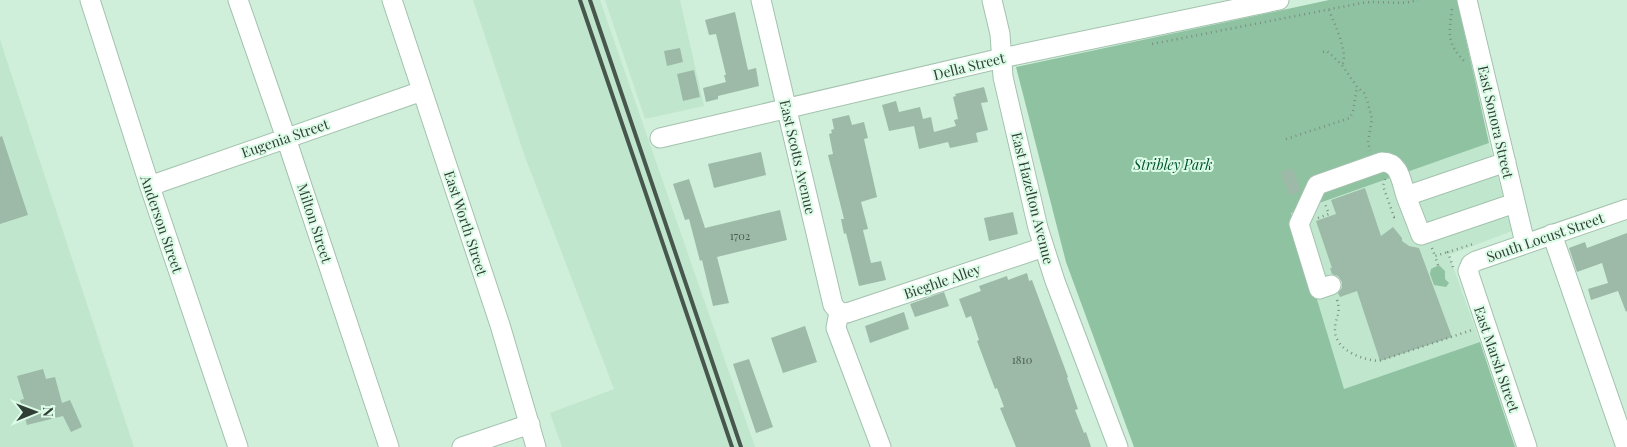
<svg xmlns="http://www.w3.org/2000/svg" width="1627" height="447" viewBox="0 0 1627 447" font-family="'Playfair Display',serif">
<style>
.built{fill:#c0e7cd}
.green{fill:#8ec2a1}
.building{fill:#9cbaa7}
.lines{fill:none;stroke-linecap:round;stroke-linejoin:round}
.minor-casing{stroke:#a3c2ae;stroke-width:21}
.path{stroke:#7a8f81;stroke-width:2.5;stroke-dasharray:1 4;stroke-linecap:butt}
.minor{stroke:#fff;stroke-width:19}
.rail{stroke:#47574d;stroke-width:4}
.labels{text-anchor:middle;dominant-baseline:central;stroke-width:4;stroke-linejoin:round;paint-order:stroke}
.number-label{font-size:11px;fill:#4c5d52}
.street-label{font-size:14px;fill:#313e36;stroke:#dcfce7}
.park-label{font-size:14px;font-style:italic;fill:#025330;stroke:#dcfce7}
</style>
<rect width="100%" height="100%" fill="#cfefda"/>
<path class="built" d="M473 0H600L755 447H562L550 413 614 389 525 157Z
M605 0H680L704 106 645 119Z
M0 39 5 55 134 447H0Z
M1489 143 1512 231 1449 255 1480 342 1344 390 1291 213Z"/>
<path class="green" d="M1329 0H1457L1489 143 1291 213 1344 389 1480 342 1515 447H1134L1066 262 1016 67Z
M1439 265 1445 271V279L1449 283 1446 287 1434 285 1430 274 1431 269Z"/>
<path class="building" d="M735 12 748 70 756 68 759 86 718 96V99L706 102 703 88 726 82 724 75H726L716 34 709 35 705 20Z
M680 48 683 62 667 66 664 51Z
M694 70 700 97 683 101 677 74Z
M984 87 988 102 981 103 988 130 976 133 978 142 950 148 948 142 919 149 914 126 889 131 882 105 896 101 899 112 920 107 923 119 931 117 934 132 956 126 954 120 958 119 953 97 956 96 955 94Z
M849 115 852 125 864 122 868 138 864 139 877 197 861 202 868 229 863 230 871 263 881 261 886 280 859 286 846 233 844 234 841 219H844L828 155 833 154 829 134 832 133 831 130 834 129 832 119Z
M2 136 28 215 0 224V137Z
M761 152 766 175 714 188 708 164Z
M1293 168 1301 191 1289 196 1280 172Z
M689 179 705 228 780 210 787 240 717 257 729 303 713 306 702 260 700 261 689 219 685 220 673 184Z
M1365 188 1381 236 1393 227 1402 238V241L1409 246 1419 248 1452 337 1380 361 1357 291 1340 297 1338 293 1342 288V282L1338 276 1332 274 1330 268H1332L1316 221 1336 214 1331 200Z
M1013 212 1018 234 989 241 984 218Z
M1627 233V311L1626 312 1618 291 1591 300 1588 289 1608 283 1602 263 1577 272 1569 248 1585 242 1587 248Z
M1027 273 1029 281 1032 280 1068 377 1067 378 1078 409 1075 410 1084 433 1086 432 1091 447H1016L1000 408 1004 407 997 388 995 389 977 341 979 340 971 316 966 318 959 299 981 291 979 286 1007 276 1008 280Z
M944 292 949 306 915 317 910 304Z
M904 312 909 329 870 343 865 326Z
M805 326 817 362 783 373 771 338Z
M749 359 773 427 756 433 733 364Z
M43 369 46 379 55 377 62 403 70 400 82 427 71 432 63 416 27 425 20 400 24 399 17 376Z"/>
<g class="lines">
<defs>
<path id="minor" d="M90 0 150 187 238 447
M238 0 286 138 389 447
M392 0 500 325 536 447
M761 0 833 305 839 312
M992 0 1000 34 1003 77 1038 228 1055 281 1118 447
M1467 0 1525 243
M660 138 1002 58 1279 0
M1506 162 1406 196 1421 235 1515 203
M150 187 161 182 422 91
M1552 234 1626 447
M1331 285 1319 289 1299 224 1317 185 1382 162C1400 162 1401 181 1406 196
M839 312 847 313 1044 247
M839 312 836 328 881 447
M462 447 530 424
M1527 447 1468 271 1471 264 1476 261 1627 209"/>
</defs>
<use href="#minor" class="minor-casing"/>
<path class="path" d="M1452 9C1449 34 1446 43 1466 63
M1329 10C1334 23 1349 53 1342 65
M1152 44 1362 3C1381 0 1399 6 1418 0
M1323 52 1327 51 1342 65 1357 87 1364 93 1367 100 1372 119 1368 142 1370 151
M1286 139 1350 118 1353 111 1357 87
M1385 179 1383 186 1394 217 1398 216
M1318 218 1329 214 1325 204
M1432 248 1435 256
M1438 265 1435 256 1448 252
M1453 267 1448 252 1473 244
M1337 300C1342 315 1334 318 1335 332 1337 351 1363 360 1379 361L1472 330"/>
<use href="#minor" class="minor"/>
<path class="rail" d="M580 0 732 447
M590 0 741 447"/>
</g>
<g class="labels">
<g class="number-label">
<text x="740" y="235">1702</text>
<text x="1022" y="359">1810</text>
</g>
<g class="street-label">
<text transform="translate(969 66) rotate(-14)">Della Street</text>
<text transform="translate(1496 122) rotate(77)">East Sonora Street</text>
<text transform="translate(285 138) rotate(-19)">Eugenia Street</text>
<text transform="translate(798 157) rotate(77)">East Scotts Avenue</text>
<text transform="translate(1033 198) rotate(76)">East Hazelton Avenue</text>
<text transform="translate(315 223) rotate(72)">Milton Street</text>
<text transform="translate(466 223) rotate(72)">East Worth Street</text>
<text transform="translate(162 224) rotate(71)">Anderson Street</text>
<text transform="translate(1545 237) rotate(-19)">South Locust Street</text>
<text transform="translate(942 281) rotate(-19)">Bieghle Alley</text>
<text transform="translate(1497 359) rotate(71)">East Marsh Street</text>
</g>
<g class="park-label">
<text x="1173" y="164">Stribley Park</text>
</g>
</g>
<g transform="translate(35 412) rotate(89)" stroke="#dcfce7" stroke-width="4" paint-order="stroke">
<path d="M0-4L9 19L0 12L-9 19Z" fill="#313e36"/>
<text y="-8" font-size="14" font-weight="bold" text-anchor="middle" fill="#313e36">N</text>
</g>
</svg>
